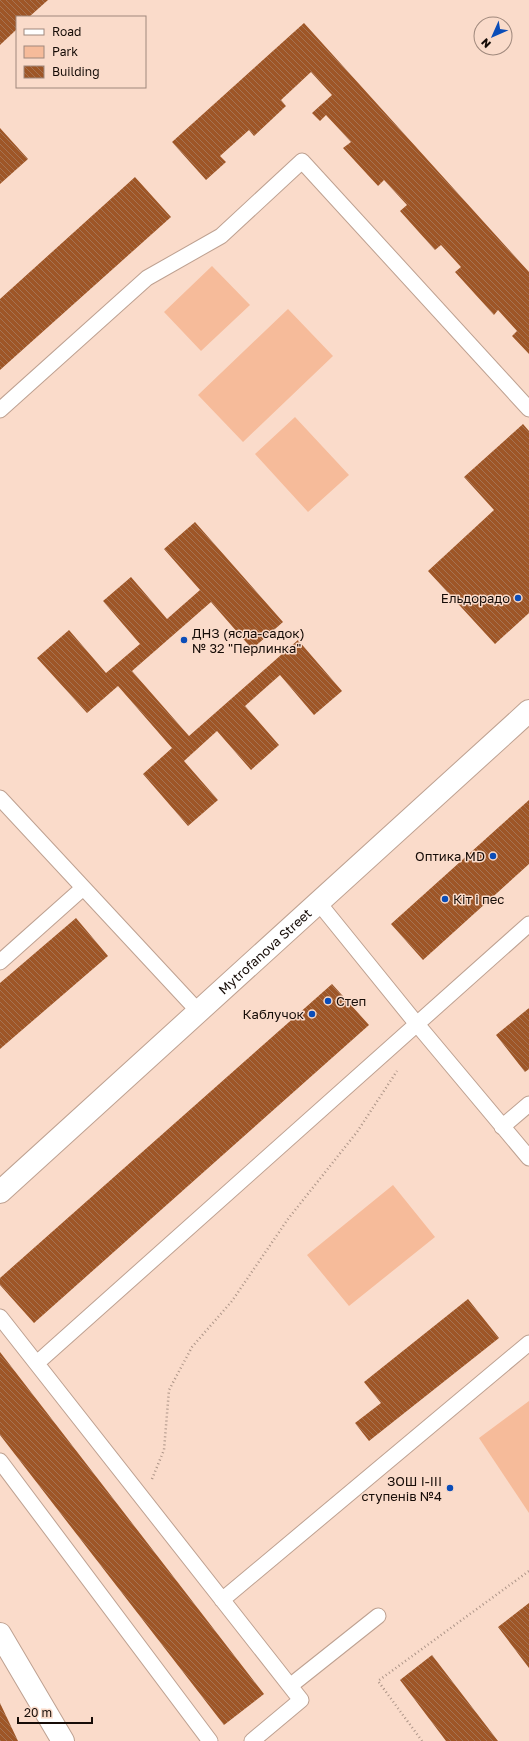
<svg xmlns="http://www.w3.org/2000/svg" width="529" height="1741" viewBox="0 0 529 1741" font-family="'Golos Text',sans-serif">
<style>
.green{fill:#f6bb9a}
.building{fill:url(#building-back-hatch)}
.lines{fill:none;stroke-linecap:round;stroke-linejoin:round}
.service-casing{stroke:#bea191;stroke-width:17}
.minor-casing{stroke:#bea191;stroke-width:24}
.path{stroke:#ac9487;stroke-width:2.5;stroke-dasharray:1 3;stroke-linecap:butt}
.service{stroke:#fff;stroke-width:15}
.minor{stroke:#fff;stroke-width:22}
.poi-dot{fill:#0b4db8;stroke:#fadbca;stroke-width:1.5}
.labels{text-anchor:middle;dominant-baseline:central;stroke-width:3;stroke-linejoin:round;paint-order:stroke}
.poi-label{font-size:13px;fill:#160c07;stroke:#fadbca;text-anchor:end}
.street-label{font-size:13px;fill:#160c07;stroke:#fadbca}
</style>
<defs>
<pattern id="building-back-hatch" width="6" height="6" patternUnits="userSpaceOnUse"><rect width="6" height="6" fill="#9e5627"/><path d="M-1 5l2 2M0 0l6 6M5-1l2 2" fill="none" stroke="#a67352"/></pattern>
</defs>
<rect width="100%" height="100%" fill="#fadbca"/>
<path class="green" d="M212 266 250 305 201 351 164 312Z
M288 309 333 356 243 442 198 395Z
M295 417 349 475 308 512 255 454Z
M393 1185 435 1237 349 1306 307 1255Z
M529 1401V1513L479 1438Z"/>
<path class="building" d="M0 0H48L29 17H17V29L0 45Z
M304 23 529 272V354L512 336 517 331 498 310 494 315 455 272 461 267 441 245 435 250 400 211 407 205 384 180 378 186 343 148 351 142 326 115 320 121 312 113 332 95 311 72 281 100 286 106 254 136 249 130 220 156 226 162 206 180 172 142Z
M0 128 28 159 0 184Z
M135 177 171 217 0 370V299Z
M523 424 529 431V613L495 644 428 571 494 510 464 477Z
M195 522 283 622 252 649 211 602 132 671 189 736 298 640 342 691 314 715 280 675 245 706 279 745 251 770 217 731 184 761 218 800 188 826 143 774 172 748 118 686 87 713 37 658 69 630 106 673 140 644 103 601 131 577 167 619 200 590 164 549Z
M529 800V864L423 960 391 924Z
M76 918 108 956 0 1049V983Z
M332 984 369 1025 34 1323 0 1285V1278Z
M529 1008V1069L525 1072 496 1035Z
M468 1299 499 1338 369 1441 355 1423 381 1403 364 1382Z
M0 1352 264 1694 224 1725 0 1435Z
M529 1603V1668L498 1627Z
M432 1655 498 1741H446L400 1680Z
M0 1703 18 1741H0Z"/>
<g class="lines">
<defs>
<path id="service" d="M0 410 147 278 221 236 302 161 529 409
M0 798 198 1011
M318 902 416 1023 529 1158
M0 962 83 888
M502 1127 529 1104
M0 1317 301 1700 252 1741
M37 1363 529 924
M0 1461 210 1741
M222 1600 529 1343
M290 1686 378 1616"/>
<g id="minor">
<path id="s1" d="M0 1192 529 711"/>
<path d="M0 1634 63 1741"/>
</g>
</defs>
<use href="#service" class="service-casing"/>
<use href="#minor" class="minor-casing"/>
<path class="path" d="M152 1479 164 1450 169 1390 192 1347 232 1301 288 1219 357 1132 397 1071
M422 1741 378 1681 529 1571"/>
<use href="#service" class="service"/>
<use href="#minor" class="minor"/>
</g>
<g class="poi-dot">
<circle cx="518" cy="598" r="4"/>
<circle cx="184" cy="640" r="4"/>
<circle cx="493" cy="856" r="4"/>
<circle cx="445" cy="899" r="4"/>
<circle cx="328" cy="1001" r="4"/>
<circle cx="312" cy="1014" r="4"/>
<circle cx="450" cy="1488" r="4"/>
</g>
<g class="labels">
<g class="poi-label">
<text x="510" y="598">Ельдорадо</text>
<text x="192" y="633" text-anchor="start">ДНЗ (ясла-садок)<tspan x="192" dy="15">№ 32 "Перлинка"</tspan></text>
<text x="485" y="856">Оптика MD</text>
<text x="453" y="899" text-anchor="start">Кіт і пес</text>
<text x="336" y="1001" text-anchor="start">Степ</text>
<text x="304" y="1014">Каблучок</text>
<text x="442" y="1481">ЗОШ І-ІІІ<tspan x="442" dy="15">ступенів №4</tspan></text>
</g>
<g class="street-label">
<text stroke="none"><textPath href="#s1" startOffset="358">Mytrofanova Street</textPath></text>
</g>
</g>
<rect x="16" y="16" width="130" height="72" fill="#fadbca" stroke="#9f887c"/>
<rect x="24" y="29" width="20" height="6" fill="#ffffff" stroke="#9f887c"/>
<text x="52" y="36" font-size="12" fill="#160c07">Road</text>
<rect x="24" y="46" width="20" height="12" fill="#f6bb9a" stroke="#9f887c"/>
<text x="52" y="56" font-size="12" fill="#160c07">Park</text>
<rect x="24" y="66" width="20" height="12" fill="url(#building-back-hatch)" stroke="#9f887c"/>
<text x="52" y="76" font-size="12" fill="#160c07">Building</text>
<g transform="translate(493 36) rotate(225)"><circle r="19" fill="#fadbca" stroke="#9f887c"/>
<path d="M0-3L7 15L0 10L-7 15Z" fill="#0b4db8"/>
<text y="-6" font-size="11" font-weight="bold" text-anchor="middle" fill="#160c07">N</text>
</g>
<path d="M18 1717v6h74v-6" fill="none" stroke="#160c07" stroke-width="2"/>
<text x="24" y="1717" font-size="12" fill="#160c07" stroke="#fadbca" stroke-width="3" paint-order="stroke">20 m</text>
</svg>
